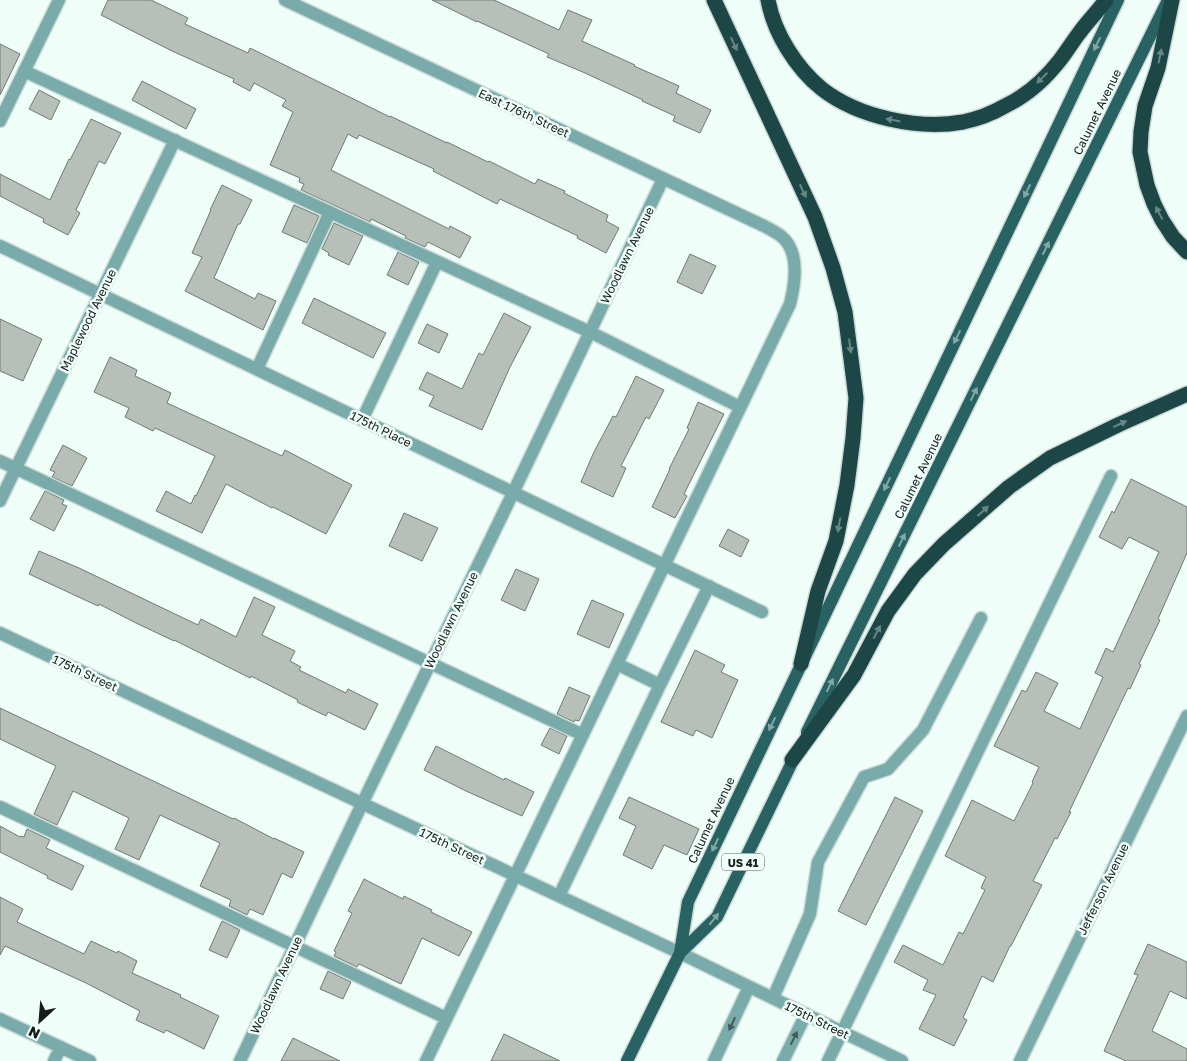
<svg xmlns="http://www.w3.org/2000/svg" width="1187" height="1061" viewBox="0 0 1187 1061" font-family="'Golos Text',sans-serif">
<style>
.building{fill:#b6c0b8;stroke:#707a72}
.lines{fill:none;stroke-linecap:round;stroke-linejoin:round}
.minor-casing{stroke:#ccdad5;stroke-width:15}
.major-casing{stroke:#ccdad5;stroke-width:15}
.highway-casing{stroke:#ccdad5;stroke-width:18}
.minor{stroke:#7aabab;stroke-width:12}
.major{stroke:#296263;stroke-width:12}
.highway{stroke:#1d4747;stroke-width:15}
.oneway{fill:#668785}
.oneway2{fill:#82a8a6}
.oneway3{fill:#435c5b}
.labels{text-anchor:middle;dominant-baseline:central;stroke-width:5;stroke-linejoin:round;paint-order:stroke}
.shield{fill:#effef9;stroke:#57605d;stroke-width:1}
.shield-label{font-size:11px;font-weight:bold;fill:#161c1a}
.street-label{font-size:12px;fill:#161c1a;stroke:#effef9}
</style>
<rect width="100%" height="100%" fill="#effef9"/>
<path class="building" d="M108 0H151L188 18 185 24 248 53 250 48 390 117V116L447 143V142L488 162 489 161 535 184 538 179 565 191 564 193 608 215 606 221 619 228 606 253 577 238 578 236 500 199 497 204 433 171 434 169 359 135 357 139 348 134 331 170 449 229 450 226 471 237 460 258 428 242 425 247 405 238 406 236 371 219 370 222 301 190 304 184 299 182 300 178 270 165 293 112 282 106 286 100 254 83 250 91 233 82 234 79 172 51 101 15Z
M432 0H494L559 30 568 10 592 20 582 41 635 65 634 66 679 86 676 93 711 110 700 133 673 121 675 116 642 101 643 100 585 73 547 57 549 54 477 21V22Z
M0 44 20 54 0 95Z
M142 81 196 109 186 129 132 100Z
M39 90 60 101 51 120 29 109Z
M91 119 121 133 105 164 99 161 76 210 80 213 68 235 43 222 44 219 0 196V174L50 200 69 159 70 160Z
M222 185 252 200 240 224H238L214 278 255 299 258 293 276 301 263 330 185 291 202 257 192 253 211 210H210Z
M294 205 319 216 307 243 282 232Z
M334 223 363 236 349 265 328 255 329 253 322 249Z
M398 252 419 262 408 285 387 275Z
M690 254 716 266 702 294 677 282Z
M314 298 386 333 373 358 302 323Z
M504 313 531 327 510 367 482 430 429 406 434 396 419 389 427 372 462 389 479 353 483 355Z
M0 319 42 339 23 381 0 371Z
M427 324 448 334 439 353 418 343Z
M110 357 137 370 135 376 171 393 167 403 282 456 285 450 352 485 326 534 273 507 272 508 226 484 202 533 156 511 166 491 191 504 195 495 196 496 215 456 155 428 153 431 125 417 129 408 94 392Z
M636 376 664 390 649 419 646 417 621 466 626 468 613 497 581 482 593 454 613 416 616 417Z
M698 402 724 414 684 494 687 496 675 518 652 507 670 469H669L689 429 687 428Z
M63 445 87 458 72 486 52 477 55 472 50 470Z
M1131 479 1187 507V553L1158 619 1160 620 1139 664 1141 665 1130 689 1128 688 1069 812H1071L1057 839 1055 838 1033 881 1042 885 1011 946H1010L993 982 982 976 963 1018 967 1020 954 1046 919 1029 936 995 923 990 928 980 894 962 903 945 943 965 959 932 963 934 985 890 981 888 986 877 945 856 972 800 1014 821 1033 783 1032 782 1039 767 994 746 1022 690 1026 692 1036 672 1058 683 1044 711 1080 729 1103 677 1095 673 1106 648 1113 652 1159 552 1129 537 1122 549 1099 537 1112 511 1114 513Z
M45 491 64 500 62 504 67 506 54 531 30 519Z
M404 513 438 528 422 561 389 546Z
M728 529 749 540 741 557 719 546Z
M39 551 79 568 198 625 201 619 236 637 254 597 275 607 262 635 295 651 290 661 301 667 299 670 346 693 348 689 378 704 365 730 328 712 326 716 297 702 298 700 251 676 250 678 174 640V641L136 623 99 604 98 606 29 574Z
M516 569 539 579 525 611 501 600Z
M592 600 624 614 609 648 577 634Z
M695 650 725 665 721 672 738 680 712 738 696 730 693 736 661 722Z
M569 687 590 696 579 721 575 720 574 722 557 714Z
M0 708 233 819 234 818 274 839V838L304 852 292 878 282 873 263 915 250 909 247 915 229 906 231 900 200 886 220 843 160 815 139 860 115 849 129 818 73 791 57 825 34 814 56 766 0 739Z
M550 728 567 736 559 754 541 745Z
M436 746 504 780 505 778 534 792 522 816 466 791 424 770Z
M629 797 699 829 687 855 664 845 652 869 623 855 636 826 619 818Z
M895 797 923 811 866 925 838 911Z
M0 826 20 837 21 836 24 837 27 829 50 840 46 848 84 866 72 890 47 878 48 876 0 852Z
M364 879 403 899 404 896 432 910 431 912 472 932 459 956 422 938 401 984 359 964 357 967 334 956 336 952 334 951 352 913 348 911Z
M0 897 23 909 17 922 84 954 91 941 117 953 118 951 137 961 132 973 181 995 180 997 219 1016 204 1049 166 1030 164 1033 136 1020 140 1011 86 983 5 946 0 955Z
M222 921 240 930 227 958 209 950Z
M1148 944 1187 962V999L1170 991 1152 1031 1187 1049V1061H1126L1104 1051 1138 975 1134 974Z
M328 971 351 982 343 999 320 989Z
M504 1034 560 1061H491Z
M293 1038 340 1061H281Z"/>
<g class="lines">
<defs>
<path id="minor" d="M285 0 764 226C770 229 776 232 781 236 800 251 795 284 790 304L426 1061
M24 71 590 332 740 407
M0 121 59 0
M0 246 762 612
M257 369 330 212
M362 420 437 262
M0 461 583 735
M0 501 175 140
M0 633 680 953 902 1061
M617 664 660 685 709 586
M0 807 446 1018
M559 896 660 685
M773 998 810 914 818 862 864 777 888 769 923 730 981 618
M0 1019 90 1061
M54 1061 61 1047
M240 1061 362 804 513 493 663 179
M714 1061 749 987
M783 1061 806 1014
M828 1061 1111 476
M1020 1061 1187 716"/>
<path id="major" d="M807 732 1168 0
M680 953 717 917 797 752
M627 1061 680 953 688 902 1118 0"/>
<path id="highway" d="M714 0 815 217 833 268 845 312 856 398 853 438 847 485 836 541 818 591 801 664
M768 0C774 33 796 68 822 89 858 117 918 130 963 122 977 119 993 113 1005 106 1026 96 1046 78 1060 60 1067 51 1073 41 1080 32 1088 21 1098 11 1106 0
M1172 0 1158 68 1145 106 1141 132 1140 152 1147 185 1154 204 1162 220 1173 237 1187 252
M792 760 854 675 888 611 915 574 944 544 1009 487 1050 458 1120 424 1187 394"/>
</defs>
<use href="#minor" class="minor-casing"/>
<use href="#major" class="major-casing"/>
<use href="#highway" class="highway-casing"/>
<use href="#minor" class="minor"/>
<use href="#major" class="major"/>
<use href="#highway" class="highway"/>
</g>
<defs><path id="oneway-solid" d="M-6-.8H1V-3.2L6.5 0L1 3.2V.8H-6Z" transform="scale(1.25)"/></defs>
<g class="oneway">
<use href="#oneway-solid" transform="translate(734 44) rotate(65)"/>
<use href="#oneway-solid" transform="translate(1160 56) rotate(-78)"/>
<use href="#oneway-solid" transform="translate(1042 78) rotate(136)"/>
<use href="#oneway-solid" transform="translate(893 120) rotate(-169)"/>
<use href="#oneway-solid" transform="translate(803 191) rotate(65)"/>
<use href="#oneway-solid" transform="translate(1159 213) rotate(-118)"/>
<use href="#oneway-solid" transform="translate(850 346) rotate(83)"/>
<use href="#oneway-solid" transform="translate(1120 424) rotate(-25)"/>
<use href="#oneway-solid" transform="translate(983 511) rotate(-42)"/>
<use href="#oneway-solid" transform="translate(839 525) rotate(100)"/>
<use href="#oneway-solid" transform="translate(877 632) rotate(-62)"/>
</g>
<g class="oneway2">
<use href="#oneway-solid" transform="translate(1097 44) rotate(116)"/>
<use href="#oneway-solid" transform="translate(1027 191) rotate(116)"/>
<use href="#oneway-solid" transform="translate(1046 248) rotate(-64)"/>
<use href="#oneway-solid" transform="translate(957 337) rotate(116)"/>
<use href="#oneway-solid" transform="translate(974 394) rotate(-64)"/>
<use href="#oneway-solid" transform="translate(887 484) rotate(116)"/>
<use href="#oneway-solid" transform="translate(902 540) rotate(-64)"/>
<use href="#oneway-solid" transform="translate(830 685) rotate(-64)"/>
<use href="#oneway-solid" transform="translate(772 724) rotate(116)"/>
<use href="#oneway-solid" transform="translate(715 845) rotate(115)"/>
<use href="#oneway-solid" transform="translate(714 919) rotate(-51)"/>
</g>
<g class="oneway3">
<use href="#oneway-solid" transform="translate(732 1024) rotate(115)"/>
<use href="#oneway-solid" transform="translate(794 1038) rotate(-64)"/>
</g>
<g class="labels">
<rect class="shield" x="722" y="853.5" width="42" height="17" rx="4"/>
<g class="shield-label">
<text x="743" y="862">US 41</text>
</g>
<g class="street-label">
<text transform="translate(1097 112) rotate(-64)">Calumet Avenue</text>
<text transform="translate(524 113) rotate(25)">East 176th Street</text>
<text transform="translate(627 255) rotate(-64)">Woodlawn Avenue</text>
<text transform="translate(88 320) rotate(-64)">Maplewood Avenue</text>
<text transform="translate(381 429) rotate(26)">175th Place</text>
<text transform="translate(918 476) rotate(-64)">Calumet Avenue</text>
<text transform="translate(451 620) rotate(-64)">Woodlawn Avenue</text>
<text transform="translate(85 673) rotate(25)">175th Street</text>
<text transform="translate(711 820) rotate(-65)">Calumet Avenue</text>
<text transform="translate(452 846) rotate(25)">175th Street</text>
<text transform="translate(1103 889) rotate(-64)">Jefferson Avenue</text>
<text transform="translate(276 985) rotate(-65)">Woodlawn Avenue</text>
<text transform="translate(817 1020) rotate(26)">175th Street</text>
</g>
</g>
<g transform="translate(40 1021) rotate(206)" stroke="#effef9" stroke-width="4" paint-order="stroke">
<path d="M0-4L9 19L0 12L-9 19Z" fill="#161c1a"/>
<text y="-8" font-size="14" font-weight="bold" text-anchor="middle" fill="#161c1a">N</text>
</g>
</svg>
